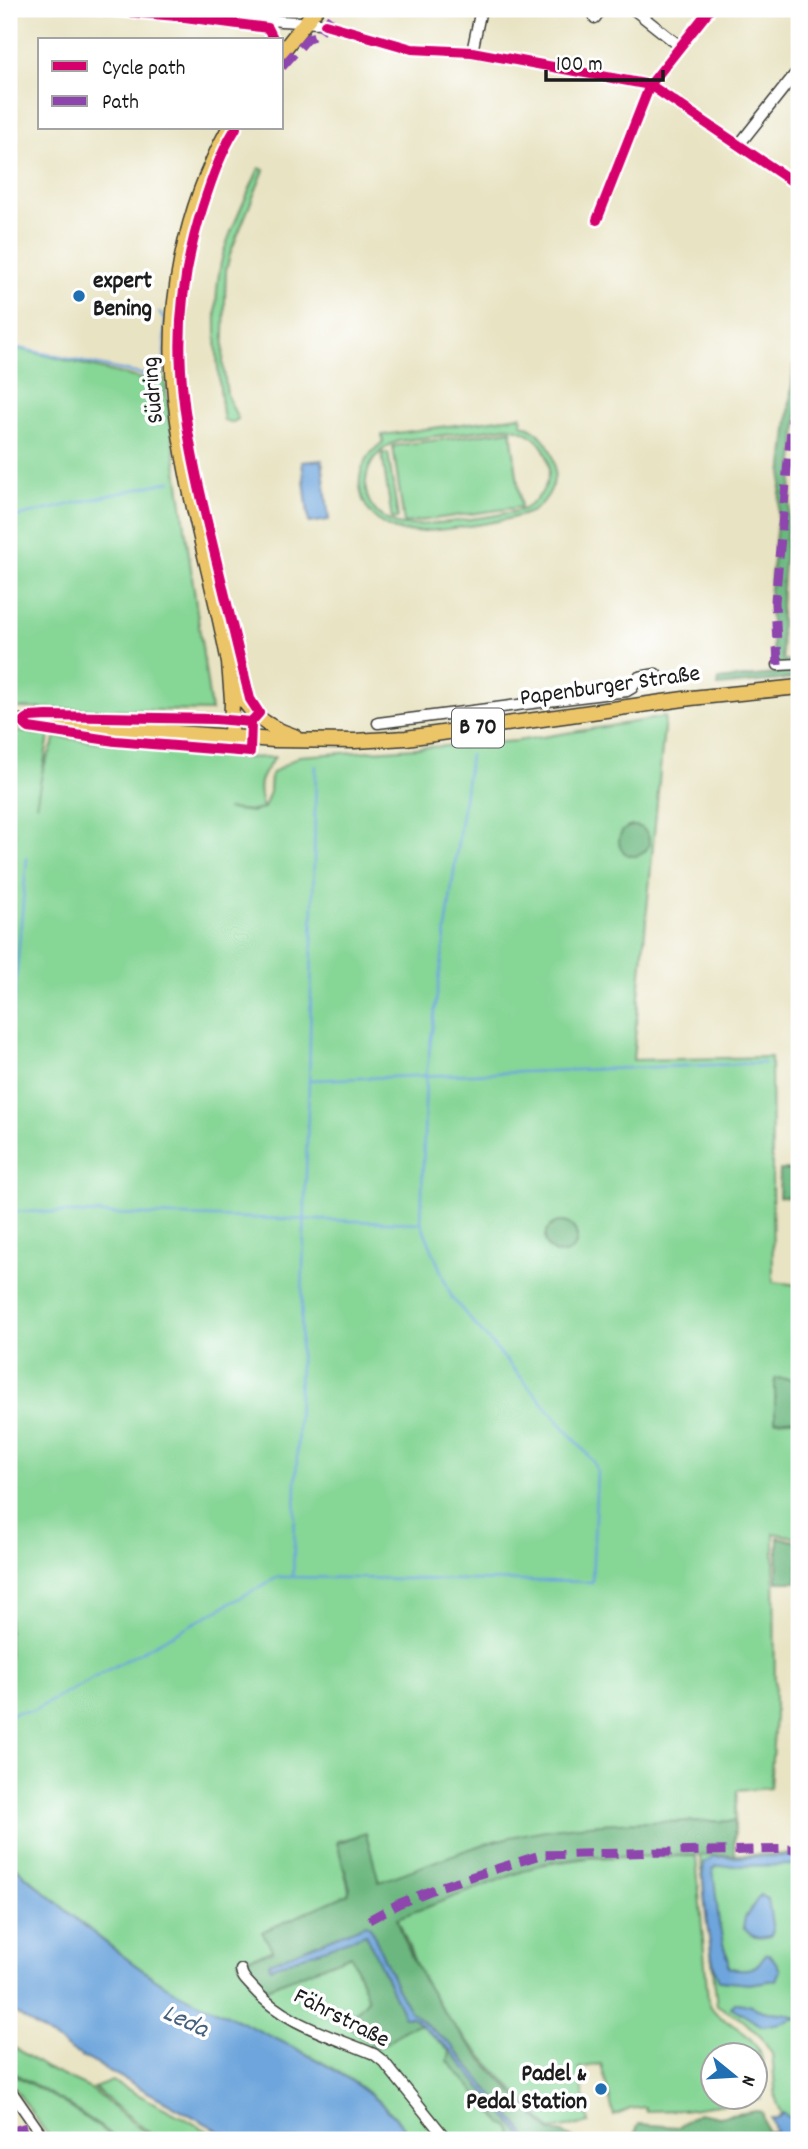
<svg xmlns="http://www.w3.org/2000/svg" width="808" height="2149" viewBox="0 0 808 2149" font-family="Dekko,sans-serif">
<style>
.green{fill:#86d696;stroke:#517959;stroke-width:2;fill-rule:evenodd}
.forest{fill:#6cb77f;stroke:#446a4e;stroke-width:2}
.water{fill:#6da5dc;stroke:#44607c;stroke-width:2}
.lines{fill:none;stroke-linecap:round;stroke-linejoin:round}
.stream{stroke:#6da5dc;stroke-width:2.5}
.minor-casing{stroke:#3b3a35;stroke-width:13}
.major-casing{stroke:#3b3a35;stroke-width:17}
.minor{stroke:#fff;stroke-width:10}
.major{stroke:#ecc569;stroke-width:14}
.quiet{stroke:#8e44ad;stroke-width:9;stroke-dasharray:18 9;stroke-linecap:butt}
.cycleway-casing{stroke:#fff;stroke-width:15}
.cycleway{stroke:#d6006c;stroke-width:10}
.poi-dot{fill:#1f6fb2;stroke:#fff;stroke-width:2.5}
.labels{text-anchor:middle;dominant-baseline:central;stroke-width:7;stroke-linejoin:round;paint-order:stroke}
.shield{fill:#fff;stroke:#606060;stroke-width:2}
.shield-label{font-size:23px;font-weight:bold;fill:#1c1c1c}
.poi-label{font-size:24px;font-weight:bold;fill:#1c1c1c;stroke:#fff;text-anchor:start}
.street-label{font-size:24px;fill:#1c1c1c;stroke:#fff}
.water-label{font-size:26px;font-style:italic;fill:#44607c;stroke:#fff}
</style>
<rect width="100%" height="100%" fill="#fff"/>
<filter id="ink" filterUnits="userSpaceOnUse"><feTurbulence type="fractalNoise" baseFrequency=".0143" numOctaves="2"/><feDisplacementMap in="SourceGraphic" scale="14" xChannelSelector="R" yChannelSelector="G"/><feConvolveMatrix kernelMatrix="1 2 1 2 8 2 1 2 1" color-interpolation-filters="sRGB"/></filter>
<filter id="wash" filterUnits="userSpaceOnUse"><feTurbulence type="fractalNoise" baseFrequency=".00686" numOctaves="4" result="noise"/><feDisplacementMap in="SourceGraphic" scale="28" xChannelSelector="R" yChannelSelector="G"/><feGaussianBlur stdDeviation="1.57" result="paint"/><feColorMatrix in="noise" values="0 0 0 0 0 0 0 0 0 0 0 0 0 0 0 0 0 1.4 0 .05"/><feComposite in="paint" operator="in"/></filter>
<g filter="url(#wash)">
<rect width="100%" height="100%" fill="#e8e3c2"/>
<path class="green" d="M259 168 264 170 231 251 226 270 223 364 227 395 238 419 231 423 224 421C217 371 209 296 225 248 234 221 248 194 259 168Z
M9 343 13 347 150 381 163 370 211 711 9 708Z
M521 416 522 424C559 437 567 487 534 510 518 521 415 536 396 530 379 525 365 511 361 493 356 472 367 454 383 442L382 435ZM507 427C553 431 565 485 524 509 506 515 413 529 397 524 352 511 358 454 399 441Z
M511 430 521 507 404 523 393 446Z
M382 453H388L398 518 392 519Z
M665 717 633 1060 771 1057 773 1282 799 1285V1538L774 1533 775 1716 770 1788 737 1791 735 1821 640 1822 569 1827 497 1840 379 1883 366 1834 337 1841 349 1890 348 1895 273 1950 239 1961 258 1990 351 1955 368 1999 352 2016 349 2026 376 2047C392 2043 405 2025 421 2024L450 2052 449 2061 502 2122 510 2127 513 2140H414C372 2080 299 2049 235 2020 214 2011 191 2003 172 1990 114 1953 61 1906 9 1861V730L49 736 36 805 43 769 56 737 238 758 275 757C260 777 255 783 263 808L254 811 226 809 253 812 264 808 270 791 271 774 299 756 517 741Z
M799 1854V2140H790L776 2099 772 2053 762 2038 744 2021 717 2005 700 1855Z
M696 1856 708 2000C712 2012 720 2017 731 2024 764 2043 767 2063 761 2099L682 2110 646 2111 645 2107 630 2109 614 2116 601 2064 579 2068 589 2123 551 2130 450 2022 421 1977 398 1919 399 1917 539 1865 590 1858ZM714 2054H756V2096H714Z
M9 2044 46 2068 91 2089 154 2140H120L64 2102 9 2070Z
M9 2072 62 2102 117 2140H51L9 2080Z
M112 2081 216 2135 224 2140H158L94 2088Z"/>
<path class="forest" d="M794 365 799 366C799 421 793 476 787 532 783 575 778 617 783 660L799 661V678L718 686 719 680 775 674 769 597Z
M619 841a15 15 0 1 1 30 0a15 15 0 1 1-30 0Z
M780 1170 799 1171V1198L779 1197Z
M545 1238a16 16 0 1 1 32 0a16 16 0 1 1-32 0Z
M775 1378 799 1380V1419L775 1421Z
M778 1537 799 1542 797 1582H777Z
M735 1821 734 1855 590 1857 542 1864 397 1918C422 2005 489 2067 550 2131L563 2133 576 2140H513L510 2127 502 2123 448 2061 450 2051 421 2024C404 2025 393 2043 376 2047L349 2026 352 2016 368 1999 351 1955 259 1991 238 1961 273 1951 262 1932 348 1894 350 1888 337 1843 366 1833 379 1882C417 1869 456 1852 495 1841 572 1819 656 1822 735 1821Z
M756 2111 762 2112 769 2140H623L634 2135 639 2124 678 2127 698 2113 719 2117Z"/>
<path class="water" d="M322 460 329 520 309 523 302 462Z
M799 1856V1865L717 1866 713 1869 719 1923 724 1948 729 1960V1967C736 1970 752 1971 758 1964 761 1961 763 1957 766 1954H769L775 1961 780 1970 776 1980 749 1984 720 1981C710 1970 701 1880 704 1863L713 1857Z
M9 1862C60 1905 111 1951 168 1987 183 1996 200 2003 216 2010 285 2044 367 2075 414 2140H236L74 2052 9 2009Z
M760 1895 768 1899 773 1931 770 1936C757 1939 752 1938 743 1927L745 1918Z
M366 1924 370 1926 397 1988 410 2011 452 2046 530 2140H526L450 2050 412 2017H404L366 1934 270 1968 269 1963Z
M735 2003C747 2002 756 2010 768 2012 778 2013 789 2012 796 2018L781 2023 762 2026 731 2007Z
M783 2113 799 2124V2136L779 2139 778 2136 740 2140H694L776 2132 771 2118H777Z"/>
<g class="lines">
<path class="stream" d="M9 344 13 347 154 377 164 369 165 321 159 312
M9 494 16 517 171 481
M9 1029 13 1012 27 858
M309 1080 316 766
M9 1211 421 1223
M293 1577 592 1582 597 1471 594 1462 452 1298 421 1223 426 1075 470 755
M9 1715 17 1712 33 1711 278 1577H293L309 1080 765 1063"/>
</g>
</g>
<g filter="url(#ink)">
<g class="lines">
<defs>
<path id="minor" d="M162 9 281 21 320 23 412 49 472 52 650 85 799 186
M633 9 681 47
M595 18 601 9
M472 52 481 9
M738 146 799 69
M597 220 650 85 710 9
M778 665 799 664
M378 723 627 691 632 688 639 677 656 674
M241 1970C242 1978 248 1982 253 1988 284 2024 332 2036 374 2054L384 2062 447 2140
M9 2088 45 2140"/>
<path id="major" d="M282 52 316 9
M229 128C185 209 165 305 175 396 184 486 212 574 229 663L232 700 231 736
M232 684C251 713 261 725 294 736
M9 721 274 740 355 741 406 738 691 698 799 687"/>
</defs>
<use href="#minor" class="minor-casing"/>
<use href="#major" class="major-casing"/>
<use href="#minor" class="minor"/>
<use href="#major" class="major"/>
<path class="quiet" d="M256 9H296
M282 67 308 38 318 35 336 9
M778 665 775 602 799 342
M369 1920 398 1904 442 1886 540 1855 799 1849
M9 2132 34 2125"/>
<defs>
<path id="cycleway" d="M92 9 177 16 268 28 274 40
M325 24 412 49 472 52 650 85 799 186
M597 220 650 85 710 9
M22 722 29 728 115 741 250 752 251 722 259 713 250 699C237 644 223 589 210 534 181 415 164 326 203 206 212 178 221 152 236 128
M22 722 30 717 47 716 215 719 251 722"/>
</defs>
<use href="#cycleway" class="cycleway-casing"/>
<use href="#cycleway" class="cycleway"/>
</g>
</g>
<g class="poi-dot">
<circle cx="79" cy="296" r="7"/>
<circle cx="601" cy="2089" r="7"/>
</g>
<g class="labels">
<rect class="shield" x="452" y="708.5" width="52" height="39" rx="5"/>
<g class="shield-label">
<text x="478" y="728">B 70</text>
</g>
<g class="poi-label">
<text x="93" y="282">expert<tspan x="93" dy="28">Bening</tspan></text>
<text x="587" y="2075" text-anchor="end">Padel &amp;<tspan x="587" dy="28">Pedal Station</tspan></text>
</g>
<g class="street-label">
<text transform="translate(154 390) rotate(-95)">Südring</text>
<text transform="translate(610 687) rotate(-8)">Papenburger Straße</text>
<text transform="translate(341 2019) rotate(27)">Fährstraße</text>
</g>
<g class="water-label">
<text transform="translate(185 2022) rotate(25)">Leda</text>
</g>
</g>
<rect width="808" height="2149" fill="none" stroke="#fff" stroke-width="35"/>
<rect x="38" y="38" width="245" height="91" fill="#ffffff" stroke="#a4a4a4" stroke-width="2"/>
<rect x="52" y="61" width="35" height="10" fill="#d6006c" stroke="#a4a4a4" stroke-width="2"/>
<text x="102" y="74" font-size="21" fill="#1c1c1c">Cycle path</text>
<rect x="52" y="96" width="35" height="10" fill="#8e44ad" stroke="#a4a4a4" stroke-width="2"/>
<text x="102" y="108" font-size="21" fill="#1c1c1c">Path</text>
<g transform="translate(734 2076) rotate(108)"><circle r="33" fill="#ffffff" stroke="#a4a4a4" stroke-width="2"/>
<path d="M0-5L12 26L0 18L-12 26Z" fill="#1f6fb2"/>
<text y="-10" font-size="19" font-weight="bold" text-anchor="middle" fill="#1c1c1c">N</text>
</g>
<path d="M546 70v10h117v-10" fill="none" stroke="#1c1c1c" stroke-width="3.5"/>
<text x="556" y="70" font-size="21" fill="#1c1c1c" stroke="#ffffff" stroke-width="5" paint-order="stroke">100 m</text>
</svg>
